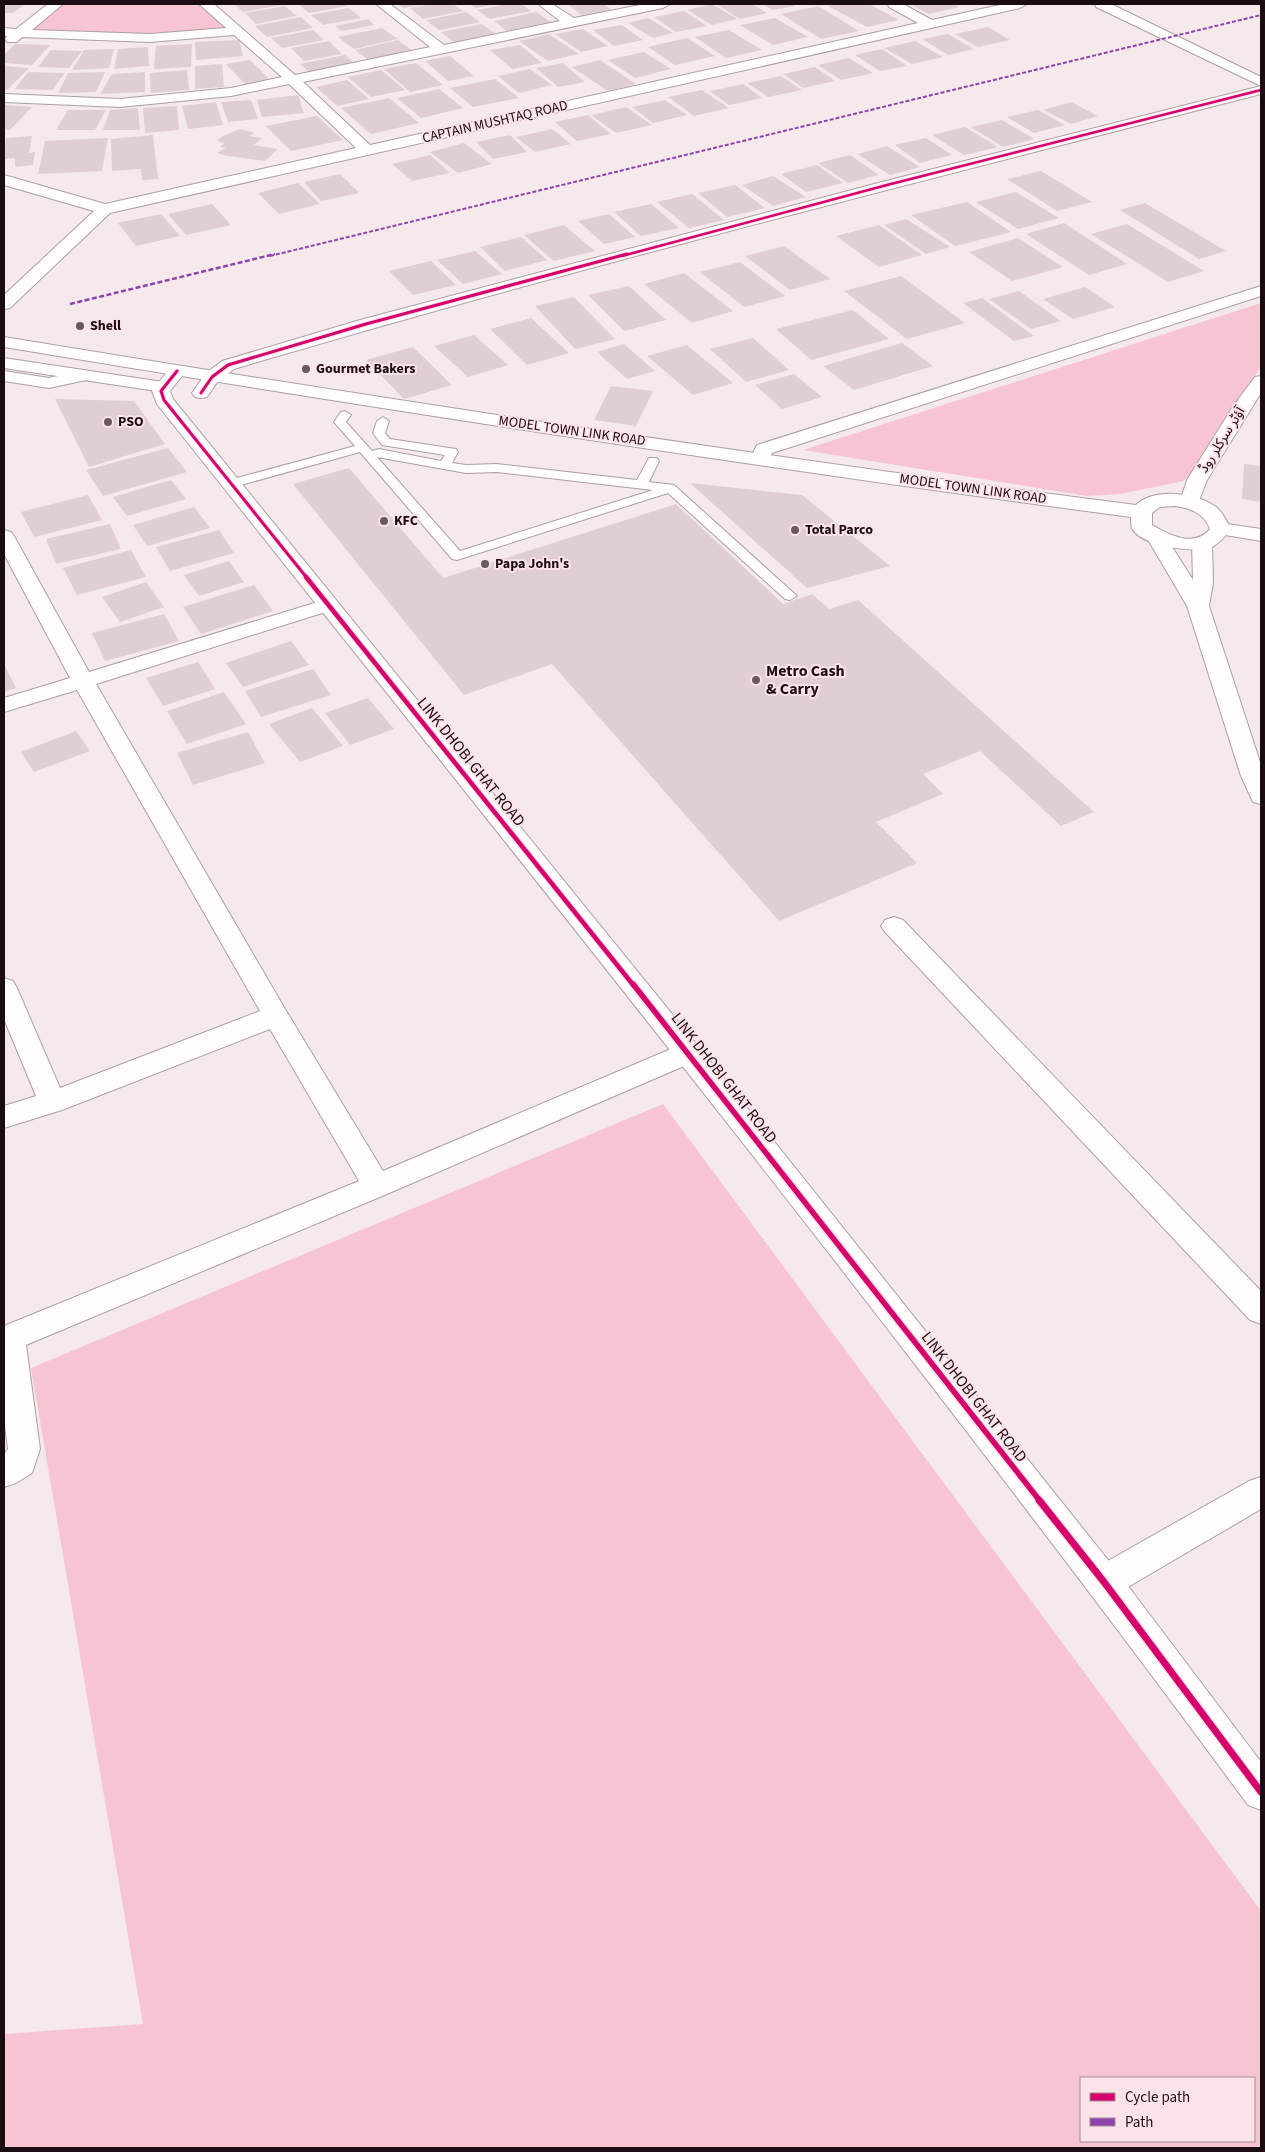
<svg xmlns="http://www.w3.org/2000/svg" width="1265" height="2152" viewBox="0 0 1265 2152" font-family="'Source Sans 3','Noto Sans Arabic',sans-serif">
<style>
.green{fill:#f7c4d2;fill-rule:evenodd}
.building{fill:#dfced2}
.lines{fill:none;stroke-linecap:round;stroke-linejoin:round}
.service-casing{stroke:#ac9fa3;stroke-width:2}
.minor-casing{stroke:#ac9fa3;stroke-width:2}
.tertiary-casing{stroke:#ac9fa3;stroke-width:2}
.secondary-casing{stroke:#ac9fa3;stroke-width:2}
.service{fill:#fefcfc;fill-rule:evenodd}
.minor{fill:#fefcfc;fill-rule:evenodd}
.tertiary{fill:#fefcfc;fill-rule:evenodd}
.secondary{fill:#fefcfc;fill-rule:evenodd}
.quiet-far1{stroke:#8e44ad;stroke-width:2;stroke-dasharray:4 2;stroke-linecap:butt}
.quiet{stroke:#8e44ad;stroke-width:2.5;stroke-dasharray:5 2.5;stroke-linecap:butt}
.cycleway-far4-casing{stroke:#fce3e9;stroke-width:4.5}
.cycleway-far3-casing{stroke:#fce3e9;stroke-width:5}
.cycleway-far2-casing{stroke:#fce3e9;stroke-width:7}
.cycleway-far1-casing{stroke:#fce3e9;stroke-width:9}
.cycleway-casing{stroke:#fce3e9;stroke-width:10}
.cycleway-far4{stroke:#d6006c;stroke-width:2.5}
.cycleway-far3{stroke:#d6006c;stroke-width:3}
.cycleway-far2{stroke:#d6006c;stroke-width:4.5}
.cycleway-far1{stroke:#d6006c;stroke-width:5.5}
.cycleway{stroke:#d6006c;stroke-width:7}
.poi-dot{fill:#675a5e;stroke:#fce3e9;stroke-width:2}
.labels{text-anchor:middle;dominant-baseline:central;stroke-width:4;stroke-linejoin:round;paint-order:stroke}
.far-street-label{font-size:14px;fill:#1a0d11;stroke:#fce3e9}
.far-poi-label{font-size:14px;font-weight:bold;fill:#1a0d11;stroke:#fce3e9;text-anchor:start}
.poi-label{font-size:16px;font-weight:bold;fill:#1a0d11;stroke:#fce3e9;text-anchor:start}
.street-label{font-size:16px;fill:#1a0d11;stroke:#fce3e9}
</style>
<rect width="100%" height="100%" fill="#f6e9ec"/>
<path class="green" d="M56 4H206L237 31 206 35 19 33Z
M1261 303V366L1204 459 1184 481 1120 494 1087 496 803 450Z
M663 1104 1261 1911V2148H4V2034L143 2024 31 1368ZM1081 2078H1254V2141H1081Z"/>
<path class="building" d="M4 4H25L13 13H4Z
M234 4H284V5L243 12Z
M298 4H345L347 6 309 13Z
M398 4H421V5L403 8Z
M433 4H453L463 11 423 19 410 8Z
M470 4H493V5L475 8Z
M508 4H521L531 11 490 19 477 10Z
M568 4H604L612 10 581 15Z
M712 4 737 19 712 25 687 10Z
M716 4H752L767 13 740 19Z
M762 4H792L795 6 773 10Z
M839 4H869L899 20 867 27 828 6Z
M910 4H953L959 7 929 14Z
M285 6 297 16 256 24 245 13Z
M818 6 859 31 821 39 781 14Z
M349 8 361 18 323 25 311 15Z
M684 11 707 26 676 32 654 17Z
M466 12 480 22 439 30 426 20Z
M537 12 550 22 507 31 494 21Z
M301 17 313 28 267 37 255 26Z
M648 18 673 33 653 38 628 23Z
M775 18 808 37 773 45 740 25Z
M368 19 374 25 342 31 335 26Z
M482 24 496 34 455 43 441 32Z
M622 25 643 40 614 46 593 30Z
M988 27 1010 40 978 47 955 34Z
M382 28 398 39 354 49 338 37Z
M583 29 608 46 581 52 555 34Z
M313 30 324 40 282 48 271 38Z
M729 30 762 50 726 58 695 37Z
M549 34 579 54 548 61 519 41Z
M948 34 974 49 948 55 922 39Z
M687 38 715 56 675 65 648 47Z
M239 40 243 56 196 60 195 42Z
M398 40 414 52 370 61 355 50Z
M329 41 342 54 304 61 291 48Z
M915 41 943 57 912 64 884 48Z
M15 44 50 45 32 65 4 63V55Z
M192 44 191 67 154 69 156 46Z
M520 45 542 63 512 69 490 50Z
M148 47 149 66 114 69 118 49Z
M114 49 109 68 72 70 84 50Z
M882 49 907 66 880 71 855 55Z
M51 50 82 51 69 68 38 67Z
M644 52 671 69 635 78 608 60Z
M345 55 355 64 310 73 300 64Z
M450 56 474 76 448 81 425 61Z
M849 58 873 73 841 80 818 65Z
M250 60 270 80 246 85 226 64Z
M600 60 636 84 608 91 572 67Z
M416 63 443 85 410 92 384 69Z
M563 63 585 82 558 87 536 68Z
M222 64 224 87 195 89V66Z
M4 66 29 68 7 90H4Z
M815 67 835 81 803 88 783 74Z
M530 69 552 85 519 93 498 76Z
M187 70 189 90 151 93 150 73Z
M381 70 405 90 371 97 348 77Z
M28 72 65 73 52 90 15 89Z
M105 72 96 92 58 93 68 73Z
M145 72V92L100 94 112 74Z
M781 76 802 90 768 97 747 83Z
M495 79 519 98 473 107 450 88Z
M347 80 369 99 337 106 316 87Z
M743 84 762 98 729 105 710 91Z
M439 89 463 108 421 118 397 98Z
M702 90 729 108 694 116 668 97Z
M298 95 304 113 262 117 257 100Z
M389 98 419 123 371 134 341 108Z
M251 100 258 119 228 122 221 102Z
M665 100 687 115 653 123 632 107Z
M216 102 223 125 188 129 182 106Z
M1071 102 1098 116 1071 124 1044 110Z
M4 105 32 107 10 130 4 129Z
M177 106 179 130 145 133 143 108Z
M626 107 652 125 616 133 591 115Z
M138 108 140 130H103L110 110Z
M68 110H106L95 130H56Z
M1038 110 1065 125 1034 133 1007 117Z
M588 115 611 134 577 141 555 122Z
M317 116 343 140 291 151 266 126Z
M1002 120 1034 139 1003 147 971 127Z
M965 127 998 147 964 155 932 135Z
M240 129 255 133 249 136 262 138 254 145 278 149 265 161 228 156 217 153 226 148 220 147 224 143 217 141 223 136Z
M552 129 571 144 535 152 516 137Z
M153 135 158 179 142 180 141 169 112 171 111 139Z
M510 135 527 152 493 159 476 142Z
M32 136 29 153 35 152 33 165 15 167V158L4 159 6 138Z
M108 138 102 171 38 174 45 141Z
M926 138 952 155 920 163 895 145Z
M464 143 492 164 458 173 430 152Z
M887 146 920 167 890 175 857 154Z
M430 155 450 173 412 181 392 164Z
M850 155 879 175 848 183 818 163Z
M817 165 843 183 806 192 781 174Z
M1041 171 1092 202 1057 211 1007 179Z
M340 174 359 193 321 201 304 182Z
M773 176 806 197 773 206 742 185Z
M298 183 320 204 279 214 258 193Z
M735 185 765 208 727 217 698 193Z
M1016 192 1059 218 1018 229 976 202Z
M692 194 724 220 689 228 657 202Z
M967 202 1011 232 955 246 911 215Z
M1145 203 1226 251 1199 259 1120 210Z
M212 204 231 225 186 235 168 214Z
M651 204 679 228 641 236 614 212Z
M161 214 180 236 136 246 118 223Z
M609 214 635 237 604 244 578 221Z
M906 219 950 247 926 254 884 225Z
M1064 223 1127 264 1089 275 1026 234Z
M1127 224 1204 271 1168 282 1091 234Z
M564 225 595 251 554 261 524 235Z
M879 225 922 255 879 267 836 236Z
M521 237 547 260 505 271 480 247Z
M1018 238 1063 267 1012 281 969 252Z
M784 246 830 279 790 290 745 256Z
M475 251 502 274 463 284 437 260Z
M431 261 456 285 413 295 389 271Z
M740 262 785 296 744 307 700 272Z
M684 273 733 311 692 323 644 284Z
M901 276 965 323 907 339 844 291Z
M629 286 666 320 624 331 588 295Z
M1085 287 1115 307 1073 319 1043 299Z
M1019 291 1061 321 1031 329 989 299Z
M574 297 615 339 575 349 535 306Z
M982 298 1034 336 1014 341 963 303Z
M853 310 889 339 811 360 776 329Z
M531 318 569 353 527 365 490 329Z
M474 335 508 365 468 377 434 346Z
M753 338 789 370 746 382 710 349Z
M902 343 933 366 854 390 823 366Z
M624 344 655 371 627 379 597 352Z
M687 345 733 383 693 395 647 356Z
M413 347 452 385 404 399 366 360Z
M794 374 822 397 782 409 755 385Z
M611 386 653 391 636 426 594 420Z
M55 399 134 401 165 444 89 467Z
M168 448 187 472 103 496 86 470Z
M1244 464 1261 466V502L1242 499Z
M349 468 443 578 676 504 783 604 812 594 829 609 858 600 1094 812 1061 826 980 751 923 774 943 794 876 822 917 863 779 921 552 664 464 695 293 484Z
M171 480 186 499 127 516 113 497Z
M690 483 802 495 890 566 807 588Z
M88 495 102 520 34 537 21 512Z
M194 507 210 528 147 546 133 525Z
M110 524 121 549 56 564 46 539Z
M219 530 234 553 170 571 156 547Z
M131 550 146 577 77 595 63 568Z
M229 561 244 582 199 596 184 575Z
M146 582 164 607 120 622 102 597Z
M254 585 273 611 201 634 183 607Z
M164 614 179 641 105 661 92 633Z
M291 641 309 665 243 687 226 663Z
M198 662 215 689 163 706 146 678Z
M4 664 16 688 4 692Z
M313 669 331 695 261 717 245 691Z
M224 692 246 724 187 744 167 711Z
M368 698 394 729 350 745 325 713Z
M312 708 343 746 300 762 269 724Z
M76 731 90 751 34 772 21 752Z
M248 732 265 763 193 785 177 753Z"/>
<g class="lines">
<defs>
<path id="service" d="M345 411 351 415 346 422 372 451 379 449 441 461 445 455 382 445 373 433 377 421 383 417 389 421 385 433 390 439 456 449 458 452 452 463 466 465 497 464 637 480 649 458H657L659 461 649 482 674 485 797 596 790 600 785 599 668 493 457 560 452 559 360 452 230 488 224 484 226 481 355 446 334 422 341 412ZM377 457 466 473 497 472 653 490 460 551Z"/>
<path id="minor" d="M48 4H63L32 30 150 34 226 28 199 4H214L295 75 430 47 376 4H390L444 45 560 21 538 4H552L574 18 645 4H670L663 8 303 82 370 145 918 23 889 7 888 4H903L932 20 1004 4H1027L1020 8 110 213 10 308 4 309V295L94 211 4 185V175L105 204 356 148 289 84 231 96 120 107 4 102V94L120 99 231 88 282 77 234 35 150 42 22 37 17 42H7L5 39 7 36H4V28L16 29Z
M1261 86V94C918 182 574 268 234 369L218 381 207 397 201 398 195 397 192 393 206 373 222 361 360 320 882 182Z
M1261 286V296L772 453 767 463 760 465 753 463 750 459 757 445Z
M4 371 49 378 80 371 86 372 89 376 86 380 49 388 4 381Z
M4 530 11 532 14 536 89 672 321 601 328 599 335 601 339 605 335 609 96 684 285 1009 383 1171 678 1046 688 1043 698 1046 702 1053 698 1060 387 1194 26 1345 40 1449 32 1473 16 1483 4 1487V1454L8 1449 4 1418V1326L359 1181 270 1029 62 1110 4 1128V1106L36 1096 4 1019V978L13 981 17 988 60 1088 260 1011 77 690 4 712V698L70 678 4 554Z
M894 917 903 920 1261 1291V1324L1250 1320 885 932 881 926 885 920Z
M1261 1477V1509L1116 1594 1104 1598 1092 1594 1087 1582 1092 1570 1249 1481Z"/>
<path id="tertiary" d="M1095 4H1111L1261 77V86L1096 7Z
M177 366 183 367 186 371 170 391 173 399 698 1046 1116 1570 1261 1762V1810L1248 1805C897 1329 525 867 157 404L152 391 171 367Z
M1261 376V393L1207 480 1197 506 1190 508 1183 506 1180 502 1187 480 1234 405 1255 377Z
M1220 523 1261 529V541L1213 533 1210 529 1213 525Z
M1157 532 1164 534 1193 580 1192 543 1195 539 1202 537 1209 539 1212 543 1213 583 1209 606 1261 765V804L1253 802 1241 776 1187 606 1147 538 1150 534Z"/>
<path id="secondary" d="M4 337C381 399 758 456 1136 505 1154 487 1196 493 1215 506 1222 512 1227 520 1230 529 1225 537 1219 544 1210 548 1194 553 1140 546 1132 528 1131 525 1131 520 1131 517 754 467 379 409 4 347ZM1175 506C1190 508 1204 513 1210 529 1194 548 1169 535 1152 525V513L1160 507Z
M4 358 163 382 169 383 172 387 169 391 163 392 4 368Z"/>
</defs>
<use href="#service" class="service-casing"/>
<use href="#minor" class="minor-casing"/>
<use href="#tertiary" class="tertiary-casing"/>
<use href="#secondary" class="secondary-casing"/>
<use href="#service" class="service"/>
<use href="#minor" class="minor"/>
<use href="#tertiary" class="tertiary"/>
<use href="#secondary" class="secondary"/>
<path class="quiet-far1" d="M270 256 1261 15"/>
<path class="quiet" d="M70 304 275 254"/>
<defs>
<path id="cycleway-far4" d="M622 256 887 185 1261 90"/>
<path id="cycleway-far3" d="M177 371 161 391 164 400 307 578
M201 393 212 377 228 365 366 324 627 254"/>
<path id="cycleway-far2" d="M306 577 634 986"/>
<path id="cycleway-far1" d="M633 984 1040 1501"/>
<path id="cycleway" d="M1039 1500 1104 1582 1261 1792"/>
</defs>
<use href="#cycleway-far4" class="cycleway-far4-casing"/>
<use href="#cycleway-far3" class="cycleway-far3-casing"/>
<use href="#cycleway-far2" class="cycleway-far2-casing"/>
<use href="#cycleway-far1" class="cycleway-far1-casing"/>
<use href="#cycleway" class="cycleway-casing"/>
<use href="#cycleway-far4" class="cycleway-far4"/>
<use href="#cycleway-far3" class="cycleway-far3"/>
<use href="#cycleway-far2" class="cycleway-far2"/>
<use href="#cycleway-far1" class="cycleway-far1"/>
<use href="#cycleway" class="cycleway"/>
</g>
<g class="poi-dot">
<circle cx="80" cy="326" r="5"/>
<circle cx="306" cy="369" r="5"/>
<circle cx="108" cy="422" r="5"/>
<circle cx="384" cy="521" r="5"/>
<circle cx="795" cy="530" r="5"/>
<circle cx="485" cy="564" r="5"/>
<circle cx="756" cy="680" r="5"/>
</g>
<g class="labels">
<g class="far-street-label">
<text transform="translate(495 122) rotate(-13)">CAPTAIN MUSHTAQ ROAD</text>
<text transform="translate(572 431) rotate(8)">MODEL TOWN LINK ROAD</text>
<text transform="translate(1222 440) rotate(-58)">آؤٹر سرکلر روڈ</text>
<text transform="translate(973 489) rotate(8)">MODEL TOWN LINK ROAD</text>
</g>
<g class="far-poi-label">
<text x="90" y="326">Shell</text>
<text x="316" y="369">Gourmet Bakers</text>
<text x="118" y="422">PSO</text>
<text x="394" y="521">KFC</text>
<text x="805" y="530">Total Parco</text>
<text x="495" y="564">Papa John's</text>
</g>
<g class="poi-label">
<text x="766" y="671">Metro Cash<tspan x="766" dy="18">&amp; Carry</tspan></text>
</g>
<g class="street-label">
<text transform="translate(471 762) rotate(51)">LINK DHOBI GHAT ROAD</text>
<text transform="translate(724 1078) rotate(52)">LINK DHOBI GHAT ROAD</text>
<text transform="translate(974 1397) rotate(52)">LINK DHOBI GHAT ROAD</text>
</g>
</g>
<rect width="1265" height="2152" fill="none" stroke="#1a0d11" stroke-width="10"/>
<rect x="1080" y="2077" width="175" height="65" fill="#fce3e9" stroke="#a28d93"/>
<rect x="1090" y="2093" width="25" height="8" fill="#d6006c" stroke="#a28d93"/>
<text x="1125" y="2102" font-size="15" fill="#1a0d11">Cycle path</text>
<rect x="1090" y="2118" width="25" height="8" fill="#8e44ad" stroke="#a28d93"/>
<text x="1125" y="2127" font-size="15" fill="#1a0d11">Path</text>
</svg>
